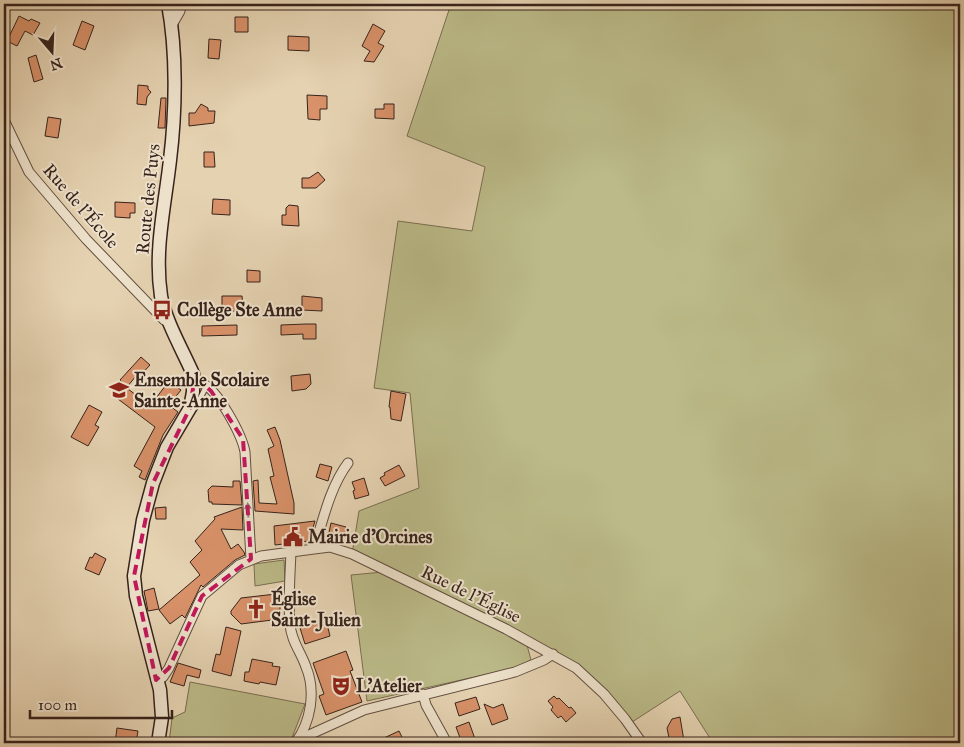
<svg xmlns="http://www.w3.org/2000/svg" width="964" height="747" viewBox="0 0 964 747" font-family="'IM FELL Great Primer',serif">
<style>
.green{fill:#bbba88;stroke:#796e52}
.building{fill:#d89169;stroke:#37231c}
.lines{fill:none;stroke-linecap:round;stroke-linejoin:round}
.lane-casing{stroke:#624f41;stroke-width:7}
.street-casing{stroke:#624f41;stroke-width:11}
.secondary-casing{stroke:#37231c;stroke-width:15}
.lane{stroke:#eee2cc;stroke-width:4.5}
.street{stroke:#eee2cc;stroke-width:9}
.secondary{stroke:#eee2cc;stroke-width:12}
.oneway{fill:#928274}
.marked{fill:none;stroke:#c2185b;stroke-width:4;stroke-dasharray:10 6;stroke-linejoin:round}
.labels{text-anchor:middle;dominant-baseline:central;stroke-width:4;stroke-linejoin:round;paint-order:stroke}
.street-label{font-size:18px;fill:#37231c;stroke:#eee2cc}
.poi-label{font-size:18px;font-weight:bold;fill:#37231c;stroke:#eee2cc;text-anchor:start}
</style>
<rect width="100%" height="100%" fill="#e5d2b1"/>
<filter id="stains"><feTurbulence type="fractalNoise" baseFrequency=".004" numOctaves="4"/><feColorMatrix values="0 0 0 0 .2 0 0 0 0 .09 0 0 0 0 .02 0 0 0 .5 -.17"/></filter>
<radialGradient id="worn" r=".72"><stop offset=".6" stop-color="#630" stop-opacity="0"/><stop offset="1" stop-color="#630" stop-opacity=".3"/></radialGradient>
<path class="green" d="M459 4H960V743H713L680 691 629 724 576 668 352 554 359 511 419 488 410 393 374 388 398 221 472 231 485 167 407 136 450 7Z
M284 560 285 581 255 586 254 564Z
M383 572 527 645 531 660 515 668 367 701 351 575Z
M190 682 305 704 290 743 284 739 278 743H169L172 718 185 712Z"/>
<path class="building" d="M19 16 29 21 31 19 40 23 33 35 25 31 17 46 7 41Z
M235 17H248V32H235Z
M82 21 94 26 85 50 73 45Z
M373 24 385 31 378 43 384 46 374 62 364 61 370 51 362 46Z
M288 36 309 37V51L288 50Z
M209 39 221 40 219 59 208 58Z
M36 55 43 79 34 82 28 58Z
M138 85 148 86V89L151 92 147 97 146 105 137 104Z
M307 95 327 96V109H320V120L308 119Z
M161 98H166L165 128H158Z
M201 104 208 108V111H215L214 123 189 126V113H195Z
M384 104H394V119L375 118V109H384Z
M48 117 61 119 58 138 45 136Z
M204 152H214L215 167H204Z
M318 172 325 180 316 188H302V178H309Z
M213 199 230 200V215L212 214Z
M115 202 135 203V213H130V218L115 217Z
M289 205 298 206 299 226 282 225V215H286V208Z
M247 270 260 271V282H247Z
M222 296H242L243 307H236V311H222Z
M302 296 322 298V311L302 310Z
M306 324H316V339H303V334L281 335V325Z
M237 325V335L202 336V326Z
M141 357 150 365 138 378 136 376 127 387 120 380Z
M310 374 311 384 306 389 292 391 291 376Z
M169 381 181 390 169 405 178 412 163 435 145 480 139 477 142 471 134 466 155 427 118 399 121 395 117 393 123 385 150 406Z
M391 391 406 394 401 421 391 419 390 407H389Z
M89 405 102 412 95 425 99 427 88 446 71 437Z
M275 427 280 440 294 503V514L255 511 253 481 258 480 259 503 277 504 270 477 274 476 268 449 274 446 267 430Z
M320 464 332 467 328 481 316 477Z
M399 465 405 476 385 486 380 478 385 475 384 473Z
M364 478 369 495 355 499 353 491 355 490 352 482Z
M233 481H240L242 505 212 504V502H209L208 490 212 486 233 487Z
M166 507V519H156L155 508Z
M242 507 243 530 221 529 231 549 238 544 244 552 245 555 235 560 203 587 201 585 185 618 182 615 170 624 159 610 200 575 190 562 202 550 195 541 215 519 214 517Z
M315 521 309 541 275 545 274 526Z
M331 523 346 527 343 541 328 537Z
M95 553 106 559 99 575 85 569 90 557 92 558Z
M154 588 159 609 148 611 144 591Z
M276 594 280 607V619L241 624 231 614V611L241 598Z
M326 620 330 636 305 644 300 628Z
M226 627 241 631 231 676 212 671 216 654 220 655Z
M346 651 353 670 350 671 362 702 326 715 319 696 324 694 313 663Z
M252 659 273 663 272 666 280 667 276 685 260 682 259 684 244 681 245 672H249Z
M178 663 201 670 199 678 187 675 184 686 170 682Z
M554 696 557 699 559 698 569 708 571 707 576 713 566 722 561 716 558 718 551 710 553 707 548 701Z
M476 697 480 709 459 716 455 703Z
M484 704 493 708 503 704 508 719 492 725Z
M680 717 684 741 670 743 667 728 672 719Z
M469 722 475 739 462 743 456 727Z
M117 728 138 731 136 743H115Z
M399 731 405 743H387L384 738Z"/>
<g class="lines">
<defs>
<path id="lane" d="M195 408 206 387"/>
<path id="street" d="M172 25 180 11 181 4
M4 120 29 172 86 239 164 320 170 322
M194 382C196 382 199 382 202 383 218 390 242 435 245 452L251 559
M314 549C323 520 330 487 348 463
M291 552C290 576 288 601 290 624 291 641 301 652 306 667 316 691 311 723 295 743
M156 680 163 677 169 668 202 596 239 565 261 556 314 549 330 547 352 554 506 629 576 668 604 694 625 719 642 743
M423 694 426 705 447 743
M302 735H309L364 710 515 672 544 660 553 654"/>
<path id="secondary" d="M158 743 162 717 160 690 136 596 134 576 143 520 153 483 167 447 190 408 193 392V374C183 351 165 320 161 296 154 250 165 205 170 160 176 111 177 52 168 4"/>
</defs>
<use href="#lane" class="lane-casing"/>
<use href="#street" class="street-casing"/>
<use href="#secondary" class="secondary-casing"/>
<use href="#lane" class="lane"/>
<use href="#street" class="street"/>
<use href="#secondary" class="secondary"/>
</g>
<defs><path id="oneway-solid" d="M-6-.8H1V-3.2L6.5 0L1 3.2V.8H-6Z" transform="scale(1.25)"/></defs>
<use class="oneway" href="#oneway-solid" transform="translate(248 510) rotate(-93)"/>
<path class="marked" d="M194 382 202 383 211 391 243 439 251 559 202 596 169 668 156 680 134 576 153 483 190 408Z"/>
<defs>
<symbol id="bus-bare" viewBox="-9 -9 18 18"><path d="M-5-6H5V4H4V6H2V4H-2V6H-4V4H-5ZM-3.5-4V0h7V-4ZM-3.5 1.2v1.5H-2V1.2ZM2 1.2v1.5H3.5V1.2Z" fill="#8f2418" stroke="#eee2cc" stroke-width="2.5" paint-order="stroke"/></symbol>
<symbol id="school-bare" viewBox="-9 -9 18 18"><path d="M0-5L7-2L0 1L-7-2ZM-4 1L0 2.5L4 1V4Q0 6-4 4Z" fill="#8f2418" stroke="#eee2cc" stroke-width="2.5" paint-order="stroke"/></symbol>
<symbol id="civic-bare" viewBox="-9 -9 18 18"><path d="M-.6-6.5H3V-4.5H.6V-3L4-1V1h2V6H-6V1h2V-1L-.6-3ZM-1.2 2.5V6h2.4V2.5Z" fill="#8f2418" stroke="#eee2cc" stroke-width="2.5" paint-order="stroke"/></symbol>
<symbol id="church-bare" viewBox="-9 -9 18 18"><path d="M-1.2-6h2.4v3.5h3.3v2.4h-3.3V6h-2.4V-.1h-3.3v-2.4h3.3Z" fill="#8f2418" stroke="#eee2cc" stroke-width="2.5" paint-order="stroke"/></symbol>
<symbol id="theatre-bare" viewBox="-9 -9 18 18"><path d="M-5-5.5Q0-4 5-5.5V0Q5 5 0 6Q-5 5-5 0ZM-3.3-2.5H-1v1.5H-3.3ZM1-2.5H3.3v1.5H1ZM-2.8 1Q0 5.5 2.8 1Z" fill="#8f2418" stroke="#eee2cc" stroke-width="2.5" paint-order="stroke"/></symbol>
</defs>
<g fill-rule="evenodd">
<use href="#bus-bare" x="148" y="296" width="28" height="28"/>
<use href="#school-bare" x="105" y="376" width="28" height="28"/>
<use href="#civic-bare" x="279" y="523" width="28" height="28"/>
<use href="#church-bare" x="242" y="595" width="28" height="28"/>
<use href="#theatre-bare" x="327" y="672" width="28" height="28"/>
</g>
<g class="labels">
<g class="street-label">
<text transform="translate(148 199) rotate(-84)">Route des Puys</text>
<text transform="translate(81 206) rotate(49)">Rue de l'École</text>
<text transform="translate(471 594) rotate(26)">Rue de l'Église</text>
</g>
<g class="poi-label">
<text x="177" y="310">Collège Ste Anne</text>
<text x="134" y="380">Ensemble Scolaire<tspan x="134" dy="21">Sainte-Anne</tspan></text>
<text x="308" y="537">Mairie d'Orcines</text>
<text x="271" y="599">Église<tspan x="271" dy="21">Saint-Julien</tspan></text>
<text x="356" y="686">L'Atelier</text>
</g>
</g>
<rect width="964" height="747" fill="none" stroke="#e5d2b1" stroke-width="20"/>
<rect x="5" y="5" width="954" height="737" fill="none" stroke="#37231c" stroke-width="2.5"/>
<rect x="10" y="10" width="944" height="727" fill="none" stroke="#37231c"/>
<g transform="translate(52 52) rotate(161)" stroke="#eee2cc" stroke-width="4" paint-order="stroke">
<path d="M0-4L9 19L0 12L-9 19Z" fill="#37231c"/>
<text y="-8" font-size="14" font-weight="bold" text-anchor="middle" fill="#37231c">N</text>
</g>
<path d="M30 710v8h142v-8" fill="none" stroke="#37231c" stroke-width="2.5"/>
<text x="38" y="710" font-size="15" fill="#37231c" stroke="#eee2cc" stroke-width="4" paint-order="stroke">100 m</text>
<rect width="100%" height="100%" filter="url(#stains)"/>
<rect width="100%" height="100%" fill="url(#worn)"/>
</svg>
